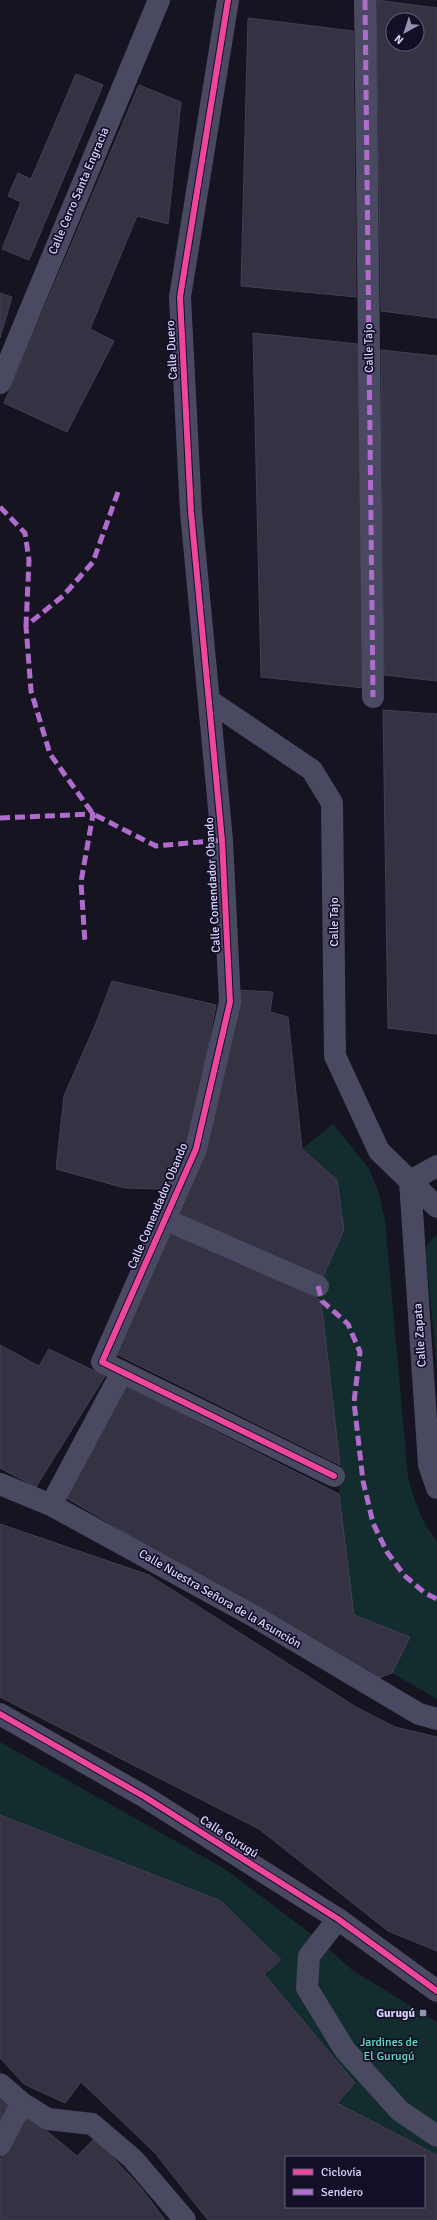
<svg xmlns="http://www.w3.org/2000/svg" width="437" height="2220" viewBox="0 0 437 2220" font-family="Signika,sans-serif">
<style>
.green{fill:#132c2d}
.building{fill:#343243;stroke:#433f54;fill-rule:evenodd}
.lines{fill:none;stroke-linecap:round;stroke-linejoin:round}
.minor{stroke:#4a4962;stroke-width:22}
.quiet{stroke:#b06ccc;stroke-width:5;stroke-dasharray:10 5;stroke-linecap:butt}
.cycleway-casing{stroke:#130f26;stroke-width:8}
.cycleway{stroke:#ed469a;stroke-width:6}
.poi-dot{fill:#9591b1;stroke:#130f26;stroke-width:1.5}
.labels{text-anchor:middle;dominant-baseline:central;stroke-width:3.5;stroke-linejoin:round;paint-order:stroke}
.street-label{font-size:12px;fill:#d9d4ff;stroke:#130f26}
.poi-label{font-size:12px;font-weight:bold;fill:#d9d4ff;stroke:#130f26;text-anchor:end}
.park-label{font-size:12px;fill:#5fe0c0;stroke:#130f26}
</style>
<rect width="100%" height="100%" fill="#161421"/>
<path class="green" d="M333 1124 368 1167 378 1190 385 1220 408 1476C414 1500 421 1521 437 1541V1699L392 1673 409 1637 354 1615 339 1494 340 1465 321 1300 316 1292 344 1230 337 1180 302 1149Z
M435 1236H437V1368L426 1255 427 1245Z
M0 1742 225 1869 314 1936 352 1970 437 2022V2155L337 2103 264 1974 281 1960 221 1901 0 1815Z"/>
<path class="building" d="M376 0 437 8V318L381 311ZM393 20H417V44H393Z
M248 18 353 31 356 297 241 286Z
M76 74 103 85 29 260 2 249 21 202 8 196 18 173 31 179Z
M139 85 181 102 168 224 137 216 90 329 114 341 67 432 4 403Z
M0 293 12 297 0 338Z
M253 333 358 344 364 688 261 677Z
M381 350 437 356V681L384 675Z
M383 710 437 714V1034L388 1028Z
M112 981 216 1005 191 1132 166 1189 125 1188 56 1169 64 1096 96 1023Z
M237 990 273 992 270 1012 288 1017 302 1149 337 1180 344 1230 316 1292 154 1222 223 1067Z
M167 1230 321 1300 340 1465 112 1352Z
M0 1345 39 1366 49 1349 105 1376 36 1487 0 1468Z
M124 1385 339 1494 354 1615 410 1637 392 1673 374 1680 65 1497Z
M0 1524 149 1575 356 1707 395 1727 437 1737V1951L388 1931 259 1829 0 1697Z
M0 1815 221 1901 281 1960 264 1974 355 2083 337 2103 437 2155V2220H208L155 2153 81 2082 65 2103 24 2084 0 2058ZM286 2157H424V2207H286Z
M0 2100 8 2106 0 2121Z
M24 2112 77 2156 95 2138 142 2189 165 2220H0V2160Z"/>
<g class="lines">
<path class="minor" d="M228 0 180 297 191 512 222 840 230 1002 196 1149 102 1362 334 1476
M365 0 373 697
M0 383 159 0
M210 701 312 770 332 803 335 1056 379 1151 437 1207
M410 1181 429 1465 437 1488
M410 1181 437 1166
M164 1219 318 1286
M0 1484 51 1505 252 1615 419 1714 437 1719
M51 1505 122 1372
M0 1714 145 1797 338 1919 437 1991
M338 1919 309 1956 307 1988 345 2050 400 2111 437 2136
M0 2084 22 2103 48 2119 92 2124 133 2159 185 2220
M0 2145 22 2103"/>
<path class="quiet" d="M365 0 373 697
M118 492 93 562 63 596 26 626 31 691 50 754 93 814 156 846 222 840
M0 507 25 533 29 560 26 626
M0 818 93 814 81 882 85 943
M318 1286 322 1301 348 1324 360 1352 354 1402 363 1481 373 1523 387 1552 404 1575 425 1593 437 1599"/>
<defs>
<path id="cycleway" d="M228 0 180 297 191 512 222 840 230 1002 196 1149 102 1362 334 1476
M0 1714 145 1797 338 1919 437 1991"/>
</defs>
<use href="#cycleway" class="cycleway-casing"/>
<use href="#cycleway" class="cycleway"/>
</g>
<rect class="poi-dot" x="419" y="2009" width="8" height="8" rx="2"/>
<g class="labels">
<g class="street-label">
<text transform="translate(79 191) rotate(-67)">Calle Cerro Santa Engracia</text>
<text transform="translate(369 348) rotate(-91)">Calle Tajo</text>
<text transform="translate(172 350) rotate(-93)">Calle Duero</text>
<text transform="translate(213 885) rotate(-93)">Calle Comendador Obando</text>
<text transform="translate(334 922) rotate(-90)">Calle Tajo</text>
<text transform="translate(158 1206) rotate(-67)">Calle Comendador Obando</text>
<text transform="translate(420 1335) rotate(-94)">Calle Zapata</text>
<text transform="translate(220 1599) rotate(30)">Calle Nuestra Señora de la Asunción</text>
<text transform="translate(229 1837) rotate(33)">Calle Gurugú</text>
</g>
<g class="poi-label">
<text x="415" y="2013">Gurugú</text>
</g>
<g class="park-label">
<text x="389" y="2042">Jardines de<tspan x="389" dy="14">El Gurugú</tspan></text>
</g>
</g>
<rect x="285" y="2156" width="140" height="52" fill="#130f26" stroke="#625e7d"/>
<rect x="293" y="2169" width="20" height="6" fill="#ed469a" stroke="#625e7d"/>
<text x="321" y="2176" font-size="12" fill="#d9d4ff">Ciclovía</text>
<rect x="293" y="2189" width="20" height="6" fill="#b06ccc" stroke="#625e7d"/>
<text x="321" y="2196" font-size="12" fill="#d9d4ff">Sendero</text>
<g transform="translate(405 32) rotate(219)"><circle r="19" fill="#130f26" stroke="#625e7d"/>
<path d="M0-3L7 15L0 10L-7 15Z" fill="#9591b1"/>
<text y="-6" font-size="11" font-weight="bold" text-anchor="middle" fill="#d9d4ff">N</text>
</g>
</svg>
